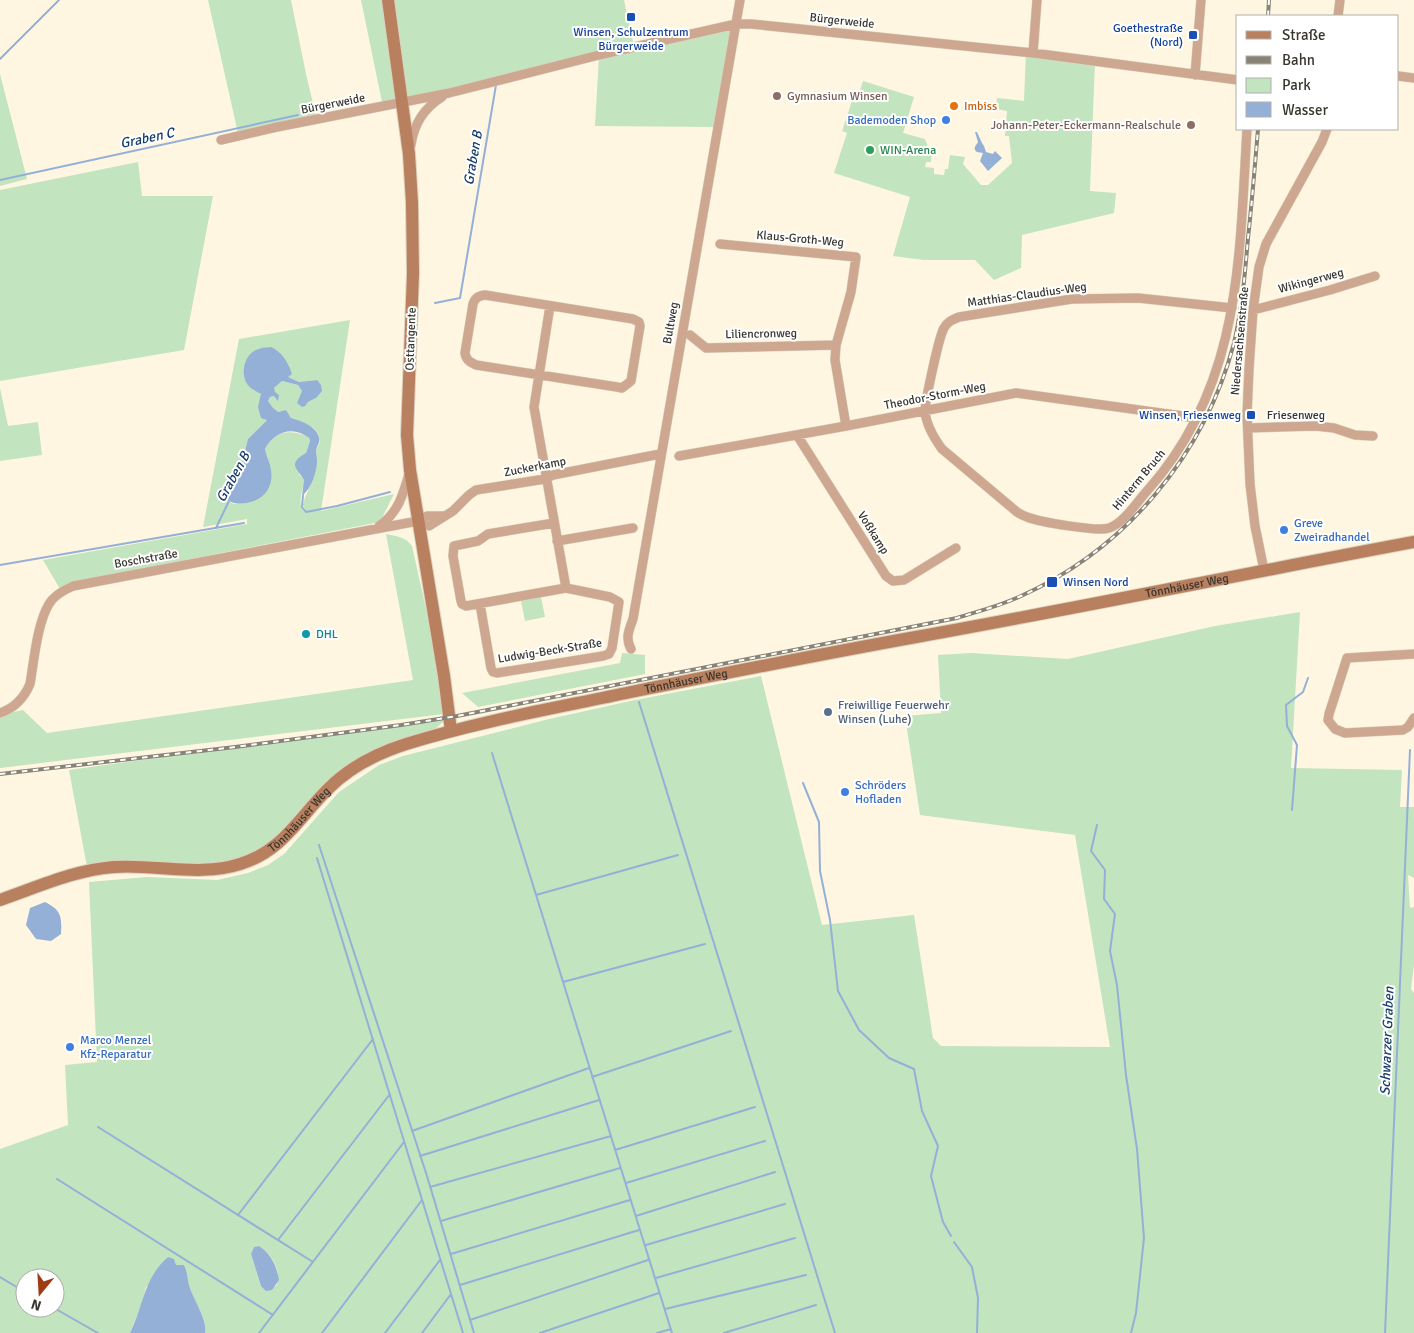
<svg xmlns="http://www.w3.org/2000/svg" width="1414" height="1333" viewBox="0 0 1414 1333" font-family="Signika,sans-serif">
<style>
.green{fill:#c2e4bf;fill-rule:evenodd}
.water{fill:#94b0d7}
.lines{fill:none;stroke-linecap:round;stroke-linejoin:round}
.stream{stroke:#94b0d7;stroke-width:2}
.street-casing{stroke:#dbd3c1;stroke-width:10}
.secondary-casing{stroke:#dbd3c1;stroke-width:14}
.street{stroke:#cea791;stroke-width:9}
.secondary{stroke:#b8805f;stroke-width:12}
.rail-casing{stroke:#888376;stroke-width:4}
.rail{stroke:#fff;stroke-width:2;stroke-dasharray:5.5;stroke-linecap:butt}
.transit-dot{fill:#1a4fb4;stroke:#fff;stroke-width:2}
.education-dot{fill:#8d6e63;stroke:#fff;stroke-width:2}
.food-dot{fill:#e8710a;stroke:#fff;stroke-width:2}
.shop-dot{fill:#3f7fe0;stroke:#fff;stroke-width:2}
.leisure-dot{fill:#2e9e5b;stroke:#fff;stroke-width:2}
.culture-dot{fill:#0f9aa8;stroke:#fff;stroke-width:2}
.service-dot{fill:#5c6f8a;stroke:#fff;stroke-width:2}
.labels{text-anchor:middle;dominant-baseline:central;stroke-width:4;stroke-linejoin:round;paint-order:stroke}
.street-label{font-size:12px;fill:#39362e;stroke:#fff}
.transit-label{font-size:12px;fill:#164399;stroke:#fff;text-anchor:end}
.education-label{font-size:12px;fill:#785e54;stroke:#fff;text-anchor:start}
.food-label{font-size:12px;fill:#c56008;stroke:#fff;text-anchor:start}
.shop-label{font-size:12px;fill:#366cbe;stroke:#fff;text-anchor:start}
.leisure-label{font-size:12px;fill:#27864d;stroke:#fff;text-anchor:start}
.culture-label{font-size:12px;fill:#0d838f;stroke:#fff;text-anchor:start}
.service-label{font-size:12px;fill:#4e5e75;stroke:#fff;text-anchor:start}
.water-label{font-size:14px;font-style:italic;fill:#173d6d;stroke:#fff}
</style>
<rect width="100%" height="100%" fill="#fef6e1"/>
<path class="green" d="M208 0H291L306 74 316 116 238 133Z
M361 0H624L634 46 736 24 718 127 595 126 599 56 383 107Z
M1026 52 1095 61 1090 191 1116 193 1114 213 1022 235 1021 268 994 280 975 260H924L893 256 910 197 834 173 847 133 842 131 852 101 856 103 863 81 914 97 903 133 925 139 928 147 932 150 931 162H926L925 167 934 168V174L944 175 945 169H948L950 155 965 157 963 164 981 185H988L1012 163 1009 136H1005L1007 111 996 109 997 98 1024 101Z
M0 74 27 179 0 186Z
M138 162 142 196H213L184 350 0 381V190Z
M350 320 321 511 394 494 380 522 72 582 60 589 43 560 247 524V519L203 527 239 339ZM288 377 299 382 316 380V398L308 402 302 396V391L298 385 282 381 274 388V396L270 397 268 401 273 409 278 412 286 410 291 418C301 421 320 427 320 441 320 444 316 448 316 452 315 461 316 470 313 479 310 488 305 495 303 505L307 513C295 506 303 492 304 480L299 474 310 441 307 436C288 429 275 431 265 449V453L252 502 234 504 228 501 231 480 235 469 243 458 248 439 268 419 261 394 253 390Z
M0 388 8 426 38 422 42 455 0 461Z
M386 534C396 536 406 537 412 546L430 627 444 714 0 768V715L23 710 47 733 413 680Z
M541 597 545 617 525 621 521 601Z
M1300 612 1291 768 1402 770 1400 807H1414V878L1408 875 1410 908 1414 907V965L1411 989 1414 993V1333H205C208 1321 194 1300 190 1288 187 1280 188 1272 184 1265H176L146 1287 141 1306 130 1333H0V1149L68 1125 65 1065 97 1062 89 882 147 877 217 880 248 873 268 865 284 854 339 792 379 765 403 756 549 719 635 700 761 676 822 925 914 915 933 1038 941 1046 1110 1047 1075 835 920 815 905 716 941 713 938 655 971 653 1068 659 1215 626ZM259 1246C271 1252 283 1273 276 1286H261L251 1254 254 1247ZM25 1278H55V1308H25Z
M622 653 645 655V674L478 707 462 693 620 663Z
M445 718 443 722 435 729 397 741 300 816 256 854 219 865 87 867 69 770Z"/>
<path class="water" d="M975 132H977L982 143 984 146 986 152 993 154 995 151 1002 158 988 171 980 161 983 153 977 152C972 148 976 146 978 142Z
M271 347C282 352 288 362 292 374L288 377 299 382 317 380 321 385 322 391 316 398 308 402 305 406 302 407 297 403 302 391 298 385 282 381 274 388 275 392 279 395 278 401 274 396 270 397 268 401 273 408 278 412 286 410 291 418C301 421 315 425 319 437 321 443 316 446 316 452 316 455 317 457 317 460 317 471 312 488 302 496L304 480C297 468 287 464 306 453L310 441 309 438C293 425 274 432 265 449 266 455 268 459 270 465 275 484 267 499 247 503 238 504 232 504 224 498V492L226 485 234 474 235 469 243 458 248 439 267 420 261 418 258 407 261 394C255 391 249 388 246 382 240 370 246 352 259 349 262 347 267 348 271 347Z
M45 902C61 910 62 916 61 934L51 941 36 939 26 925 30 908Z
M259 1246C271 1253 277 1267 279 1280L272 1290 266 1291 261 1286 251 1254 254 1247Z
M168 1257 174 1259 176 1265H184C188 1272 187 1280 190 1288 194 1300 208 1321 205 1333H130C144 1305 143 1279 168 1257Z"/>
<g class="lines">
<path class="stream" d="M0 59 59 0
M0 180 298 115
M435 303 460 298 496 85
M303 495 302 507 306 512 337 506 390 492
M216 528 229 501
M0 565 244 523
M639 702 835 1333
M492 753 672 1333
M803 783 819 822 820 871 830 920 838 991 859 1030 889 1058 914 1069 922 1111 938 1146 931 1176 943 1222 951 1236
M1292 810 1297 745 1287 726 1286 705 1303 692 1308 678
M1097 825 1091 851 1105 870 1104 899 1115 914 1110 951 1117 985 1126 1075 1137 1149 1144 1238 1136 1313 1131 1333
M319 845 427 1176 474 1333
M317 858 463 1333
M536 895 678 855
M563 982 705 944
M592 1077 731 1031
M98 1127 313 1262
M412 1131 589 1068
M615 1150 755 1107
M420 1156 599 1100
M57 1179 273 1315
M626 1183 765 1141
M430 1187 611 1136
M238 1215 373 1039
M636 1216 775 1172
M441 1221 620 1168
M278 1240 390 1094
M954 1242 972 1267 978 1298 977 1333
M646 1245 785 1204
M451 1254 630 1200
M0 1277 25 1292
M656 1278 795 1238
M460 1285 639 1230
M54 1308 98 1333
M665 1309 806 1275
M470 1320 648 1260
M259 1333 404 1142
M322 1333 422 1200
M385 1333 440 1260
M422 1333 451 1294
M540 1333 659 1293
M657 1333 671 1329
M724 1333 816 1305
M1385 1333 1410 750"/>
<defs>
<path id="street" d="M1338 16 1340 0
M1033 53 1037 0
M1195 75 1201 0
M1398 76 1414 78
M221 140 277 127 449 93 599 55 736 24H751L1033 53 1238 80
M411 145C414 123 424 108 442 97
M720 244 856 257 851 292 836 345 835 360 846 426
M485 295 633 319 639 322 640 326 631 381 622 388 617 387 476 365C470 362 466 360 465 353L473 304C475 298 478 296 485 295Z
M1232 308 1138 298 1072 299 959 317C952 320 947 322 944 328 939 336 925 402 925 411 926 425 934 438 942 449L1017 512C1020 514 1024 516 1027 517 1040 522 1097 532 1109 528 1124 523 1136 503 1147 491 1241 386 1239 262 1247 129
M1253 310 1330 290 1375 276
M690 335 706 348 836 345
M1248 428 1316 426 1334 428 1355 435 1373 436
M797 435 886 576 893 581 904 580 956 548
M679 456 846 426 1016 393 1197 418
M418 521 429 526 453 511 469 495 476 490 545 479 553 475 660 454
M554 523 488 534 478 541 454 546 453 556 461 601 462 604 466 606 566 588
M379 526C398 513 403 495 409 474
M557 541 633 528
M1264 570 1255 526 1250 484 1247 415 1249 369 1253 310 1259 267 1266 244 1322 142 1327 129
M480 604 491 668 493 672 497 673 603 656 609 654 612 648 619 602 610 597 566 588 534 407 550 306
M631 649C625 638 629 630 633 619L740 0
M1414 654 1347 658 1329 714 1328 720 1335 729 1345 733 1403 730 1408 727 1414 718
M0 713C15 708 24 698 30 684 34 661 37 624 49 604 54 595 64 590 73 586L418 521 427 516H444"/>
<g id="secondary">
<path d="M388 0 409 154 412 203 413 273 407 435 410 470 444 676 451 731"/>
<path id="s1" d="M0 900C38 887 74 870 114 867 156 864 200 877 240 864 283 851 299 817 329 788 350 767 378 753 406 744 480 721 556 708 631 692 726 673 821 654 916 637 1083 607 1248 573 1414 542"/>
</g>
</defs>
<use href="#street" class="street-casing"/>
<use href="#secondary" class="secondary-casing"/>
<use href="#street" class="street"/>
<use href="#secondary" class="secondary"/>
<defs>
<path id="rail" d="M1268 16 1269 0
M0 774 235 747 401 725 457 716 957 618C979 611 1000 606 1021 596 1126 549 1205 454 1234 343 1242 309 1245 274 1248 238 1252 202 1255 165 1258 129"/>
</defs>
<use href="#rail" class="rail-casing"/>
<use href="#rail" class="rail"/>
</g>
<g class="transit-dot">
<rect x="626" y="12" width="10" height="10" rx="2.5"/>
<rect x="1188" y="30" width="10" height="10" rx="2.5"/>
<rect x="1246" y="410" width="10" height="10" rx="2.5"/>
<rect x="1046" y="576" width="12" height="12" rx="2.5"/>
</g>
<g class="education-dot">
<circle cx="777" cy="96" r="5"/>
<circle cx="1191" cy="125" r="5"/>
</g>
<circle class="food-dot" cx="954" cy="106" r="5"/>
<g class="shop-dot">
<circle cx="946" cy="120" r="5"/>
<circle cx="1284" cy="530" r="5"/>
<circle cx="845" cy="792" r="5"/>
<circle cx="70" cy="1047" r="5"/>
</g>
<circle class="leisure-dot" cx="870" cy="150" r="5"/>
<circle class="culture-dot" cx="306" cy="634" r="5"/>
<circle class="service-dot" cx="828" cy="712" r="5"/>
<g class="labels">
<g class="street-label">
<text transform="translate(842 21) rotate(6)">Bürgerweide</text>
<text transform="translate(333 104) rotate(-11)">Bürgerweide</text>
<text transform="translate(800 239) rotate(5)">Klaus-Groth-Weg</text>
<text transform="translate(1311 281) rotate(-15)">Wikingerweg</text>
<text transform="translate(1027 295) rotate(-8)">Matthias-Claudius-Weg</text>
<text transform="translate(671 323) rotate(-80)">Bultweg</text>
<text transform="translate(761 334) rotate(-1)">Liliencronweg</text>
<text transform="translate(411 339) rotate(-88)">Osttangente</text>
<text transform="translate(1240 341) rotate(-85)">Niedersachsenstraße</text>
<text transform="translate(935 396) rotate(-11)">Theodor-Storm-Weg</text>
<text x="1296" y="415">Friesenweg</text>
<text transform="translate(535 467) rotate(-11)">Zuckerkamp</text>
<text transform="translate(1139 480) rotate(-50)">Hinterm Bruch</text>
<text transform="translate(873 533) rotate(58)">Voßkamp</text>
<text transform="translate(146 559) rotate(-10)">Boschstraße</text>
<text stroke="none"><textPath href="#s1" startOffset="1251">Tönnhäuser Weg</textPath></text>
<text transform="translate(550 651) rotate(-9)">Ludwig-Beck-Straße</text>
<text stroke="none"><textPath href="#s1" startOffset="741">Tönnhäuser Weg</textPath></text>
<text stroke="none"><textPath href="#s1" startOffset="321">Tönnhäuser Weg</textPath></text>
</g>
<g class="transit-label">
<text x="1183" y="28">Goethestraße<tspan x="1183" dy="14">(Nord)</tspan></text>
<text x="631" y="32" text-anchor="middle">Winsen, Schulzentrum<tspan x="631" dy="14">Bürgerweide</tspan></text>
<text x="1241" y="415">Winsen, Friesenweg</text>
<text x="1063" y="582" text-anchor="start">Winsen Nord</text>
</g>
<g class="education-label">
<text x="787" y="96">Gymnasium Winsen</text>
<text x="1181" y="125" text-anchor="end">Johann-Peter-Eckermann-Realschule</text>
</g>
<g class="food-label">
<text x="964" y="106">Imbiss</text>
</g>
<g class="shop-label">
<text x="936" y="120" text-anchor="end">Bademoden Shop</text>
<text x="1294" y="523">Greve<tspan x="1294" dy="14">Zweiradhandel</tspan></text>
<text x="855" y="785">Schröders<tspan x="855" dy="14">Hofladen</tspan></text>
<text x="80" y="1040">Marco Menzel<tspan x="80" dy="14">Kfz-Reparatur</tspan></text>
</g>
<g class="leisure-label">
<text x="880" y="150">WIN-Arena</text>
</g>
<g class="culture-label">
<text x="316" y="634">DHL</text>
</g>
<g class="service-label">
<text x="838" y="705">Freiwillige Feuerwehr<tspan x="838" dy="14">Winsen (Luhe)</tspan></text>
</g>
<g class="water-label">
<text transform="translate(147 138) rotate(-12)">Graben C</text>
<text transform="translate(473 158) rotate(-80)">Graben B</text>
<text transform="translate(233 477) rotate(-61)">Graben B</text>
<text transform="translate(1387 1041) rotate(-88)">Schwarzer Graben</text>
</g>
</g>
<rect x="1236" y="15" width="162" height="115" fill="#ffffff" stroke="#b0afab"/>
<rect x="1246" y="31" width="25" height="8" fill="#b8805f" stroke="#b0afab"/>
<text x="1282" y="40" font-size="15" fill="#39362e">Straße</text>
<rect x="1246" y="56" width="25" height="8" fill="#888376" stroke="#b0afab"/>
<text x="1282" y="65" font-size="15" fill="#39362e">Bahn</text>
<rect x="1246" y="78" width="25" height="15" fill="#c2e4bf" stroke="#b0afab"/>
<text x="1282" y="90" font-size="15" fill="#39362e">Park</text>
<rect x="1246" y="102" width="25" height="15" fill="#94b0d7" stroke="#b0afab"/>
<text x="1282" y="115" font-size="15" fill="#39362e">Wasser</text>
<g transform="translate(40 1293) rotate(198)"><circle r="24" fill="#ffffff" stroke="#b0afab"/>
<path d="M0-4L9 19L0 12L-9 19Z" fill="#a03a12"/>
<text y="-8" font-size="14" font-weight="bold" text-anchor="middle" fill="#39362e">N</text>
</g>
</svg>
